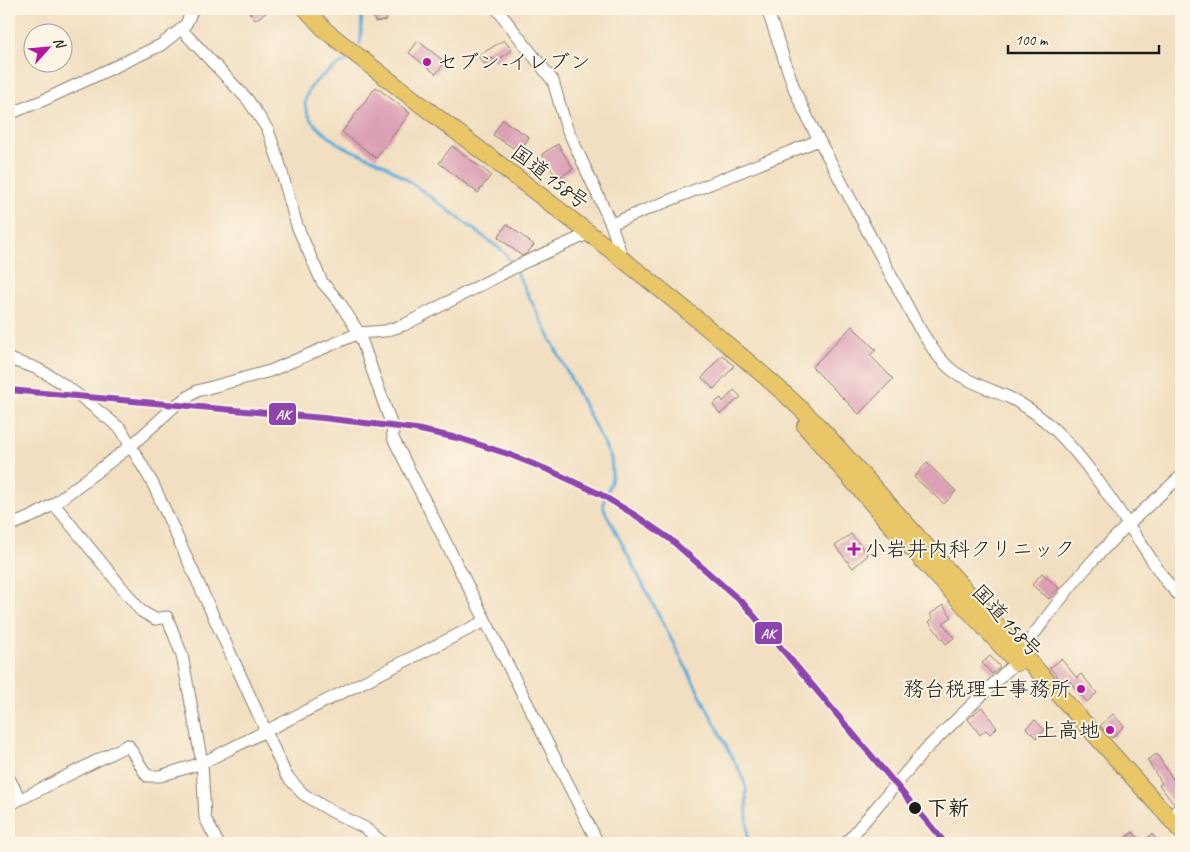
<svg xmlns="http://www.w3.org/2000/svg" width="1190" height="852" viewBox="0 0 1190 852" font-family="Caveat,'Klee One',sans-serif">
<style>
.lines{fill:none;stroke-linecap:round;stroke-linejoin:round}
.stream{stroke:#60acd9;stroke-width:3}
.building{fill:#dca0b5}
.minor-casing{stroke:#877e6e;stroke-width:13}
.highway-casing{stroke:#877e6e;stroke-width:18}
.minor{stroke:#fff;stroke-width:11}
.highway{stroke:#e9c769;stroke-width:16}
.rail-1-casing{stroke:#fcf5e5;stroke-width:10}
.rail-1{stroke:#8e44ad;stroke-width:6}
.poi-dot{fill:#b5179e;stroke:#fcf5e5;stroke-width:2}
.stop-dot{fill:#1c1c1c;stroke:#fcf5e5;stroke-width:2}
.labels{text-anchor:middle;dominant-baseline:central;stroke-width:4;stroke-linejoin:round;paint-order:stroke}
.poi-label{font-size:21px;fill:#1c1c1c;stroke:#fcf5e5;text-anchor:start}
.street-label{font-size:21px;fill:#1c1c1c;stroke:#fcf5e5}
.stop-label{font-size:21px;font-weight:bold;fill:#1c1c1c;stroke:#fcf5e5;text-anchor:start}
.line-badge{stroke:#fcf5e5;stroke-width:2}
.badge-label{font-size:14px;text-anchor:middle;font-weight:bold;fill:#fff}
</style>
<rect width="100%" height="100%" fill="#fcf5e5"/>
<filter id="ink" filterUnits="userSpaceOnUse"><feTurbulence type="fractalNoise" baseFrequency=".02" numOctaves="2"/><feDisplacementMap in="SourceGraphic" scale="10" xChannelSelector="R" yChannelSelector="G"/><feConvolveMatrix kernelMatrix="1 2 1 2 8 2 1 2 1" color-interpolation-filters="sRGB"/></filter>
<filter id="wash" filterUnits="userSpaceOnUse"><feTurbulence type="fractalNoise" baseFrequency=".0096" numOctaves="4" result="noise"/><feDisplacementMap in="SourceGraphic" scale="20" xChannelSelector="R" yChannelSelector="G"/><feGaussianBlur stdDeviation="1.12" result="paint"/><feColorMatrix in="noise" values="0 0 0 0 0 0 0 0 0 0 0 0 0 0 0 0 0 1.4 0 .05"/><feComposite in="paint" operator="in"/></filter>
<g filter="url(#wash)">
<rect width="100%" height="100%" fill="#f2dfc1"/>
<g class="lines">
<path class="stream" d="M360 44 361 36 362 9
M349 59C332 70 307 80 305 103 305 119 323 133 335 141 349 152 368 155 383 164 425 190 464 223 504 252L513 265
M516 271 611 458C612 466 613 474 611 482 608 492 602 499 604 509L742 776 746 788 748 843"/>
</g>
<g id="blocks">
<path class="building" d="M247 9H271L255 20Z
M372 9H385L387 20 375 22Z
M504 40 512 50 495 62 492 58 484 64 478 56Z
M418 41 445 62 436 74 409 53Z
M376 87 410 113 376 158 342 132Z
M502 120 529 137 520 152 493 135Z
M558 144 573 169 557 179 542 154Z
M452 146 491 175 478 193 439 163Z
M507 224 534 245 527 253 522 256 498 237Z
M852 326 876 350 870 355 893 379 859 414 812 367Z
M722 355 734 366 714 389 702 378Z
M734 390 741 397 720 414 713 404 721 398 723 402Z
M927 463 956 491 944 504 914 477Z
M851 534 868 555 853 568 835 546Z
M1042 573 1059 588 1049 599 1032 585Z
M943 605 952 617 943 623 954 638 946 644 929 622 933 618 930 614Z
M990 656 1000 667 992 674 982 663Z
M1061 659 1077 678 1081 674 1097 693 1087 702 1069 681 1065 685 1050 668Z
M982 707 997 728 990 734 986 730 980 735 968 719Z
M1113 714 1124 726 1112 738 1100 726Z
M1035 720 1045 730 1036 738 1026 728Z
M1157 754 1181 792V800L1174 804 1159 785 1162 783 1147 760Z
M1133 832 1141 842 1152 834 1159 843H1119Z"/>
</g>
</g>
<g filter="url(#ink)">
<use href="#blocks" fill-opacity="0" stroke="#877e6e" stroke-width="1"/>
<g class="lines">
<defs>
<path id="minor" d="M497 9 553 81 566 126 611 224 622 257
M767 9 795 91 810 123 918 326C928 342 938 359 953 371 970 383 990 389 1008 397 1026 405 1041 417 1055 430 1088 462 1114 504 1140 542 1153 561 1164 582 1181 597
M181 29 248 100 268 130 278 159 297 226 322 282 340 303 359 333 392 426 393 438 598 843
M9 114 44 100 161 45 181 29 186 24 193 9
M611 224 819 140
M9 359 36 368 54 378 81 397 121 429 153 484 286 775 303 794 331 811 365 828 383 843
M54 504 141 611 155 619 167 617 182 655 202 763 205 818 218 843
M9 526 33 516 54 504 132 445 176 405 197 391 270 371 359 333 385 331 404 325 521 264 590 233
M9 778 20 799
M9 805 128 745 147 776H160L202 763 485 621
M1170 817 1181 807
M846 843 925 750 1016 662 1021 651C1043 623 1064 593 1087 567 1116 534 1149 505 1181 476"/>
<path id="highway" d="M306 9 326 31C447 127 573 217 692 315 737 353 784 390 825 433L1181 831
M805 426 902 538 1017 663"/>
</defs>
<use href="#minor" class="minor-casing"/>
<use href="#highway" class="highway-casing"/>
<use href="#minor" class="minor"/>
<use href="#highway" class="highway"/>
<defs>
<path id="rail-1" d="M9 390 323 418 416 429 462 439 508 454 551 471 600 494 635 515 670 539 744 604 945 843"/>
</defs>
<use href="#rail-1" class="rail-1-casing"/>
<use href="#rail-1" class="rail-1"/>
</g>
</g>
<g class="poi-dot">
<circle cx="427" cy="62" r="5"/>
<path d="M851.5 541.5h5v5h5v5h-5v5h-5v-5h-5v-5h5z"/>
<circle cx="1081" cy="689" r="5"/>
<circle cx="1110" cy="730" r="5"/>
</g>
<circle class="stop-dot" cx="915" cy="808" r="7"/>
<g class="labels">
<g class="poi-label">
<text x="437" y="62">セブン-イレブン</text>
<text x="865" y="549">小岩井内科クリニック</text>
<text x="1071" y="689" text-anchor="end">務台税理士事務所</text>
<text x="1100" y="730" text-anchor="end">上高地</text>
</g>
<g class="street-label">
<text transform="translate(550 177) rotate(37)">国道158号</text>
<text transform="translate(1007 621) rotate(47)">国道158号</text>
</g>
<g class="stop-label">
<text x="927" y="808">下新</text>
</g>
</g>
<g class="line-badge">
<rect x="268" y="402" width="29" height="24" rx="5" fill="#8e44ad"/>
<rect x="754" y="621" width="29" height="24" rx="5" fill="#8e44ad"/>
</g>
<g class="badge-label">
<text x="283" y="419">AK</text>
<text x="768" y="638">AK</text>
</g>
<rect width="1190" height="852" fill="none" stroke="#fcf5e5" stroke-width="30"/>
<g transform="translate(48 48) rotate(63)"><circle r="24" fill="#fcf5e5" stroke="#a29e95"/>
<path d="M0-4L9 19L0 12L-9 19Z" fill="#b5179e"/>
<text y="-8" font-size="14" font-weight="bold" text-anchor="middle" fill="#1c1c1c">N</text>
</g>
<path d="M1008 45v8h151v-8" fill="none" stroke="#1c1c1c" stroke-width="2.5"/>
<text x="1015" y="45" font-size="15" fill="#1c1c1c" stroke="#fcf5e5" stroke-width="4" paint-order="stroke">100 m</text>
</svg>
